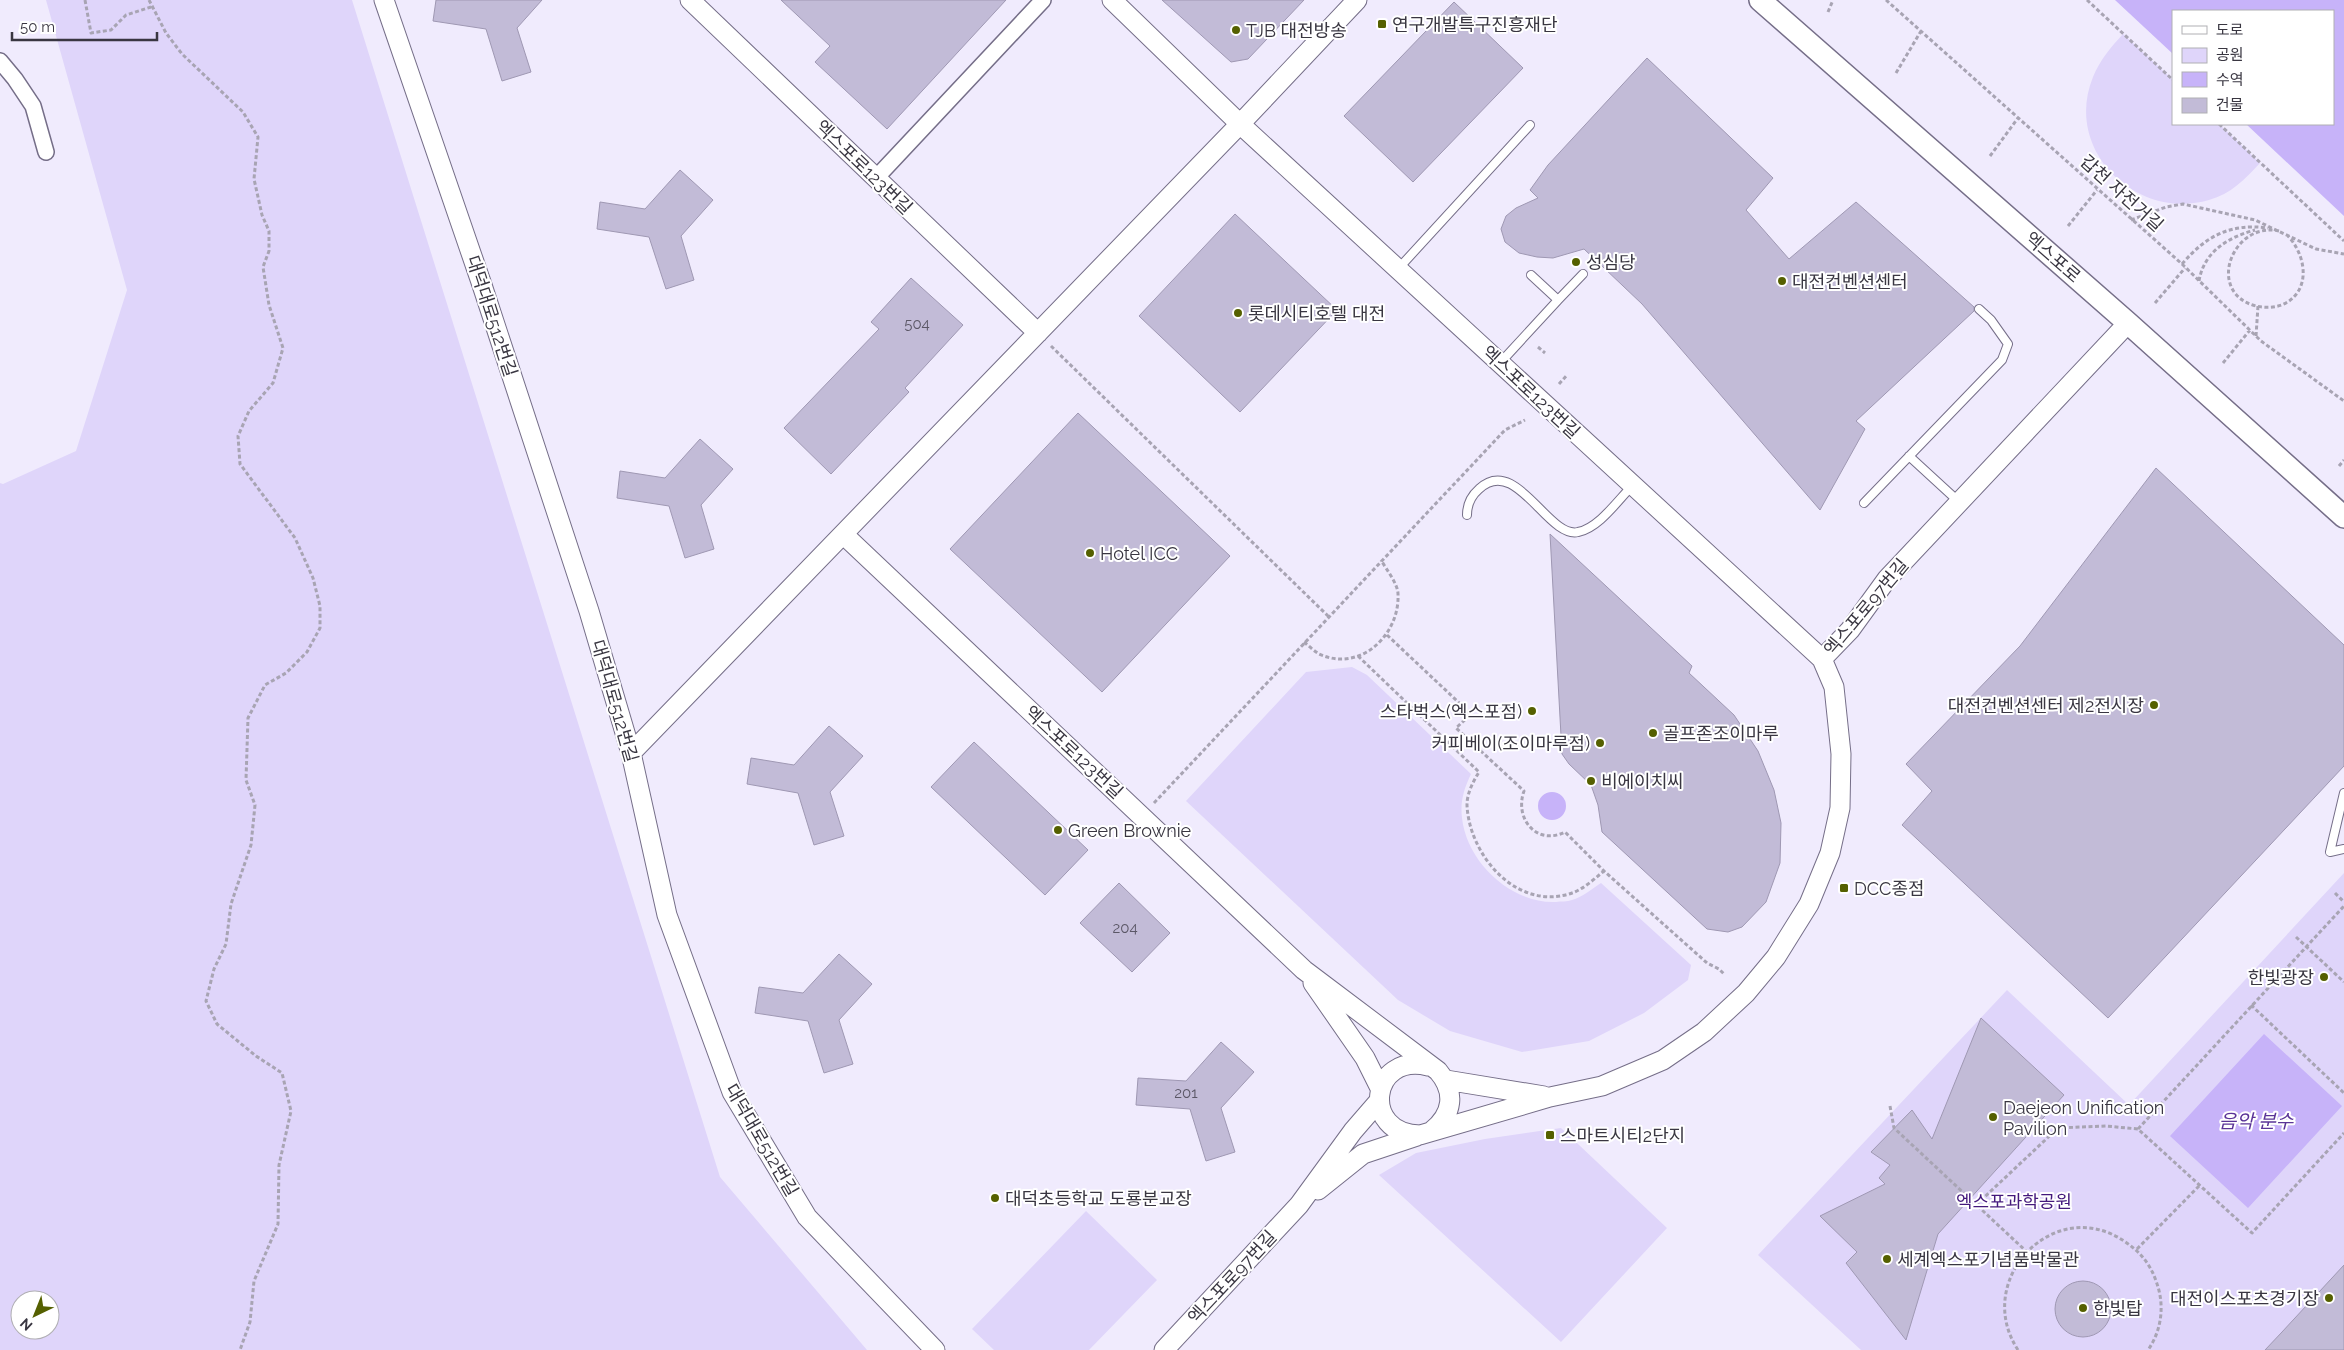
<svg xmlns="http://www.w3.org/2000/svg" width="2344" height="1350" viewBox="0 0 2344 1350" font-family="Raleway,'Noto Sans KR',sans-serif">
<style>
.green{fill:#dfd5fa;fill-rule:evenodd}
.water{fill:#c7b3f9}
.building{fill:#c2bbd7;stroke:#9f98b3}
.lines{fill:none;stroke-linecap:round;stroke-linejoin:round}
.service-casing{stroke:#756e88;stroke-width:10}
.minor-casing{stroke:#756e88;stroke-width:18}
.tertiary-casing{stroke:#756e88;stroke-width:21}
.secondary-casing{stroke:#756e88;stroke-width:24}
.path{stroke:#a8a4b3;stroke-width:3;stroke-dasharray:4 2.5;stroke-linecap:butt}
.service{stroke:#fff;stroke-width:8}
.minor{stroke:#fff;stroke-width:15}
.tertiary{stroke:#fff;stroke-width:19}
.secondary{stroke:#fff;stroke-width:21}
.poi-dot{fill:#556000;stroke:#fff;stroke-width:2}
.labels{text-anchor:middle;dominant-baseline:central;stroke-width:4;stroke-linejoin:round;paint-order:stroke}
.number-label{font-size:15px;fill:#5b5766}
.poi-label{font-size:18px;fill:#393641;stroke:#fff;text-anchor:start}
.street-label{font-size:18px;fill:#393641;stroke:#fff}
.park-label{font-size:18px;fill:#44197c;stroke:#fff}
.water-label{font-size:19px;font-style:italic;fill:#5a3497;stroke:#fff}
</style>
<rect width="100%" height="100%" fill="#f0ebfd"/>
<path class="green" d="M46 0H352L720 1177 867 1350H0V483L3 484 76 451 127 290ZM20 1300H50V1330H20Z
M2123 34 2173 80V124H2219L2260 163C2245 179 2231 194 2209 200 2136 221 2063 150 2093 77 2100 60 2111 47 2123 34Z
M1352 667 1367 675 1471 774C1464 789 1460 801 1462 818 1467 863 1512 904 1556 902 1561 901 1567 902 1572 900 1582 897 1592 889 1601 883L1691 965 1688 980 1644 1013 1589 1041 1522 1052 1450 1031 1398 1000 1186 801 1306 672Z
M2344 873V1350H1861L1758 1255 2007 990 2129 1105Z
M1561 1128 1667 1228 1561 1342 1379 1175 1416 1153 1485 1139Z
M1086 1211 1157 1280 1089 1350H994L972 1329Z"/>
<path class="water" d="M2115 0H2344V216L2246 124H2333V11H2173V54Z
M1538 806a14 14 0 1 1 28 0a14 14 0 1 1-28 0Z
M2264 1034 2342 1106 2248 1208 2170 1136Z"/>
<path class="building" d="M436 0H542L517 28 531 72 502 81 486 29 433 21Z
M781 0H1006L887 129 815 62 830 46Z
M1162 0H1304L1248 59 1231 62Z
M1454 2 1523 68 1413 182 1344 116Z
M1647 58 1773 178 1746 210 1789 259 1856 202 1974 307V311L1856 421 1865 429 1820 510 1642 304 1584 249 1553 258 1537 257 1519 253 1505 242 1501 229 1506 216 1516 208 1538 198 1530 190 1548 165Z
M680 170 713 200 681 236 694 280 666 289 649 237 597 229 600 202 645 209Z
M1235 214 1337 310 1240 412 1139 316Z
M911 278 963 325 905 388 909 392 831 474 784 428 879 329 871 322Z
M1078 413 1230 556 1102 692 950 549Z
M700 439 733 469 701 505 714 549 685 558 669 506 617 498 620 471 665 478Z
M2156 468 2344 645V766L2108 1018 1902 825 1932 791 1906 764 2020 646Z
M1550 534 1692 666 1689 673 1734 715 1758 751 1774 790 1781 823 1780 863 1766 902 1742 927 1728 932 1707 929 1602 832 1598 805 1591 785 1569 764 1562 754Z
M829 726 863 756 830 792 844 836 814 845 798 793 747 784 751 758 794 765Z
M974 742 1088 850 1045 895 931 787Z
M1119 883 1170 933 1132 972 1080 923Z
M839 954 872 984 839 1020 853 1064 824 1073 808 1021 755 1013 759 987 803 993Z
M1981 1018 2064 1095 1938 1234 1906 1340 1846 1263 1857 1252 1820 1216 1885 1184 1879 1178 1890 1165 1871 1152 1912 1110 1932 1139Z
M1221 1042 1254 1072 1221 1108 1235 1152 1206 1161 1190 1109 1136 1105 1138 1078 1186 1081Z
M2344 1265V1350H2265L2282 1332Z
M2055 1309a28 28 0 1 1 56 0a28 28 0 1 1-56 0Z"/>
<g class="lines">
<defs>
<path id="service" d="M1398 269 1530 125
M1558 300 1583 274
M1500 363 1558 300 1531 275
M1909 456 1958 501
M1864 503 2002 360 2008 344 1991 320 1979 309
M1467 515C1467 504 1471 496 1479 489 1516 454 1548 539 1578 532 1599 528 1618 500 1633 485
M2344 793 2330 852 2344 849"/>
<path id="minor" d="M0 61 15 79 33 106 46 152
M876 178 1043 0"/>
<path id="tertiary" d="M384 0 482 285 589 611 631 753 667 915 732 1092 807 1217 935 1350
M690 0 1038 333
M1112 0 1240 124 1822 659 1834 687 1841 754 1840 808 1830 853 1809 904 1776 957 1746 993 1704 1032 1663 1060 1602 1086 1550 1097 1420 1135C1360 1134 1370 1052 1428 1066
M843 534 1304 970 1438 1071C1456 1092 1453 1114 1432 1131
M1822 659 1850 630 1887 579 2128 323
M631 753 1240 124 1357 0
M1313 983 1365 1058 1380 1088
M1446 1080 1544 1096
M1318 1190 1363 1154 1417 1136
M1164 1350 1299 1205 1353 1131 1379 1101"/>
<path id="secondary" d="M1760 0 2128 323 2344 517"/>
</defs>
<use href="#service" class="service-casing"/>
<use href="#minor" class="minor-casing"/>
<use href="#tertiary" class="tertiary-casing"/>
<use href="#secondary" class="secondary-casing"/>
<path class="path" d="M85 0 91 33 111 30 126 15 151 7
M149 0 166 33 182 54 243 112 258 137 254 179 262 215 269 231V251L263 267 269 305 283 348 273 383 249 411 238 436 240 464 295 538 313 578 320 606V628L307 652 286 673 265 685 248 718 246 780 255 805 251 845 231 904 226 944 214 969 206 1001 217 1024 256 1056 282 1073 291 1111 279 1165 278 1224 254 1281 250 1322 240 1350
M1886 0 2182 264 2261 341 2344 401
M2087 0 2173 80
M1828 12 1833 0
M1896 73 1921 31
M2219 124 2344 241
M1990 156 2018 118
M2131 220 2166 207 2183 204 2255 220 2316 249 2344 254
M2068 226 2097 190
M2279 231C2232 221 2205 293 2256 306 2266 308 2277 308 2286 303 2312 288 2305 254 2288 236
M2182 264C2206 236 2230 223 2268 228
M2199 281C2204 251 2229 237 2255 230
M2155 303 2185 268
M2256 336 2258 306
M1051 346 1328 616
M1538 347 1545 353
M2223 363 2250 330
M1559 384 1567 375
M2339 466 2344 460
M1387 635 1471 714 1456 728 1524 791C1514 819 1537 846 1565 832L1604 871 1707 963 1719 969 1725 975
M1304 642C1309 646 1314 651 1319 654 1360 673 1400 635 1398 594 1398 584 1386 569 1381 560
M1358 656 1479 772C1473 782 1467 793 1467 805 1469 854 1515 910 1569 894 1583 890 1594 879 1604 871
M1154 803 1505 430 1525 420
M2335 893 2344 902
M2296 937 2344 982
M2251 1005 2344 1093
M1890 1106 1894 1128 2027 1252
M2138 1129 2344 906
M1976 1205 2058 1128 2106 1126 2138 1129 2252 1233 2344 1133
M2137 1249 2200 1185
M2018 1350C1972 1280 2054 1194 2124 1241 2139 1251 2150 1263 2156 1281 2165 1304 2162 1330 2148 1350"/>
<use href="#service" class="service"/>
<use href="#minor" class="minor"/>
<use href="#tertiary" class="tertiary"/>
<use href="#secondary" class="secondary"/>
</g>
<g class="poi-dot">
<rect x="1377" y="19" width="10" height="10" rx="2.5"/>
<circle cx="1236" cy="30" r="5"/>
<circle cx="1576" cy="262" r="5"/>
<circle cx="1782" cy="281" r="5"/>
<circle cx="1238" cy="313" r="5"/>
<circle cx="1090" cy="553" r="5"/>
<circle cx="2154" cy="705" r="5"/>
<circle cx="1532" cy="711" r="5"/>
<circle cx="1653" cy="733" r="5"/>
<circle cx="1600" cy="743" r="5"/>
<circle cx="1591" cy="781" r="5"/>
<circle cx="1058" cy="830" r="5"/>
<rect x="1839" y="883" width="10" height="10" rx="2.5"/>
<circle cx="2324" cy="977" r="5"/>
<circle cx="1993" cy="1117" r="5"/>
<rect x="1545" y="1130" width="10" height="10" rx="2.5"/>
<circle cx="995" cy="1198" r="5"/>
<circle cx="1887" cy="1259" r="5"/>
<circle cx="2329" cy="1298" r="5"/>
<circle cx="2083" cy="1308" r="5"/>
</g>
<g class="labels">
<g class="number-label">
<text x="917" y="324">504</text>
<text x="1125" y="928">204</text>
<text x="1186" y="1093">201</text>
</g>
<g class="poi-label">
<text x="1392" y="24">연구개발특구진흥재단</text>
<text x="1246" y="30">TJB 대전방송</text>
<text x="1586" y="262">성심당</text>
<text x="1792" y="281">대전컨벤션센터</text>
<text x="1248" y="313">롯데시티호텔 대전</text>
<text x="1100" y="553">Hotel ICC</text>
<text x="2144" y="705" text-anchor="end">대전컨벤션센터 제2전시장</text>
<text x="1522" y="711" text-anchor="end">스타벅스(엑스포점)</text>
<text x="1663" y="733">골프존조이마루</text>
<text x="1590" y="743" text-anchor="end">커피베이(조이마루점)</text>
<text x="1601" y="781">비에이치씨</text>
<text x="1068" y="830">Green Brownie</text>
<text x="1854" y="888">DCC종점</text>
<text x="2314" y="977" text-anchor="end">한빛광장</text>
<text x="2003" y="1107">Daejeon Unification<tspan x="2003" dy="21">Pavilion</tspan></text>
<text x="1560" y="1135">스마트시티2단지</text>
<text x="1005" y="1198">대덕초등학교 도룡분교장</text>
<text x="1897" y="1259">세계엑스포기념품박물관</text>
<text x="2319" y="1298" text-anchor="end">대전이스포츠경기장</text>
<text x="2093" y="1308">한빛탑</text>
</g>
<g class="street-label">
<text transform="translate(864 167) rotate(44)">엑스포로123번길</text>
<text transform="translate(2122 193) rotate(42)">갑천 자전거길</text>
<text transform="translate(2053 257) rotate(41)">엑스포로</text>
<text transform="translate(492 316) rotate(72)">대덕대로512번길</text>
<text transform="translate(1531 392) rotate(43)">엑스포로123번길</text>
<text transform="translate(1866 607) rotate(-50)">엑스포로97번길</text>
<text transform="translate(615 701) rotate(74)">대덕대로512번길</text>
<text transform="translate(1074 752) rotate(43)">엑스포로123번길</text>
<text transform="translate(762 1140) rotate(60)">대덕대로512번길</text>
<text transform="translate(1232 1277) rotate(-47)">엑스포로97번길</text>
</g>
<g class="park-label">
<text x="2014" y="1201">엑스포과학공원</text>
</g>
<g class="water-label">
<text x="2256" y="1121">음악 분수</text>
</g>
</g>
<rect x="2172" y="10" width="162" height="115" fill="#ffffff" stroke="#b0afb3"/>
<rect x="2182" y="26" width="25" height="8" fill="#ffffff" stroke="#b0afb3"/>
<text x="2216" y="35" font-size="15" fill="#393641">도로</text>
<rect x="2182" y="48" width="25" height="15" fill="#dfd5fa" stroke="#b0afb3"/>
<text x="2216" y="60" font-size="15" fill="#393641">공원</text>
<rect x="2182" y="72" width="25" height="15" fill="#c7b3f9" stroke="#b0afb3"/>
<text x="2216" y="85" font-size="15" fill="#393641">수역</text>
<rect x="2182" y="98" width="25" height="15" fill="#c2bbd7" stroke="#b0afb3"/>
<text x="2216" y="110" font-size="15" fill="#393641">건물</text>
<g transform="translate(35 1315) rotate(223)"><circle r="24" fill="#ffffff" stroke="#b0afb3"/>
<path d="M0-4L9 19L0 12L-9 19Z" fill="#556000"/>
<text y="-8" font-size="14" font-weight="bold" text-anchor="middle" fill="#393641">N</text>
</g>
<path d="M12 32v8h145v-8" fill="none" stroke="#393641" stroke-width="2.5"/>
<text x="20" y="32" font-size="15" fill="#393641" stroke="#ffffff" stroke-width="4" paint-order="stroke">50 m</text>
</svg>
